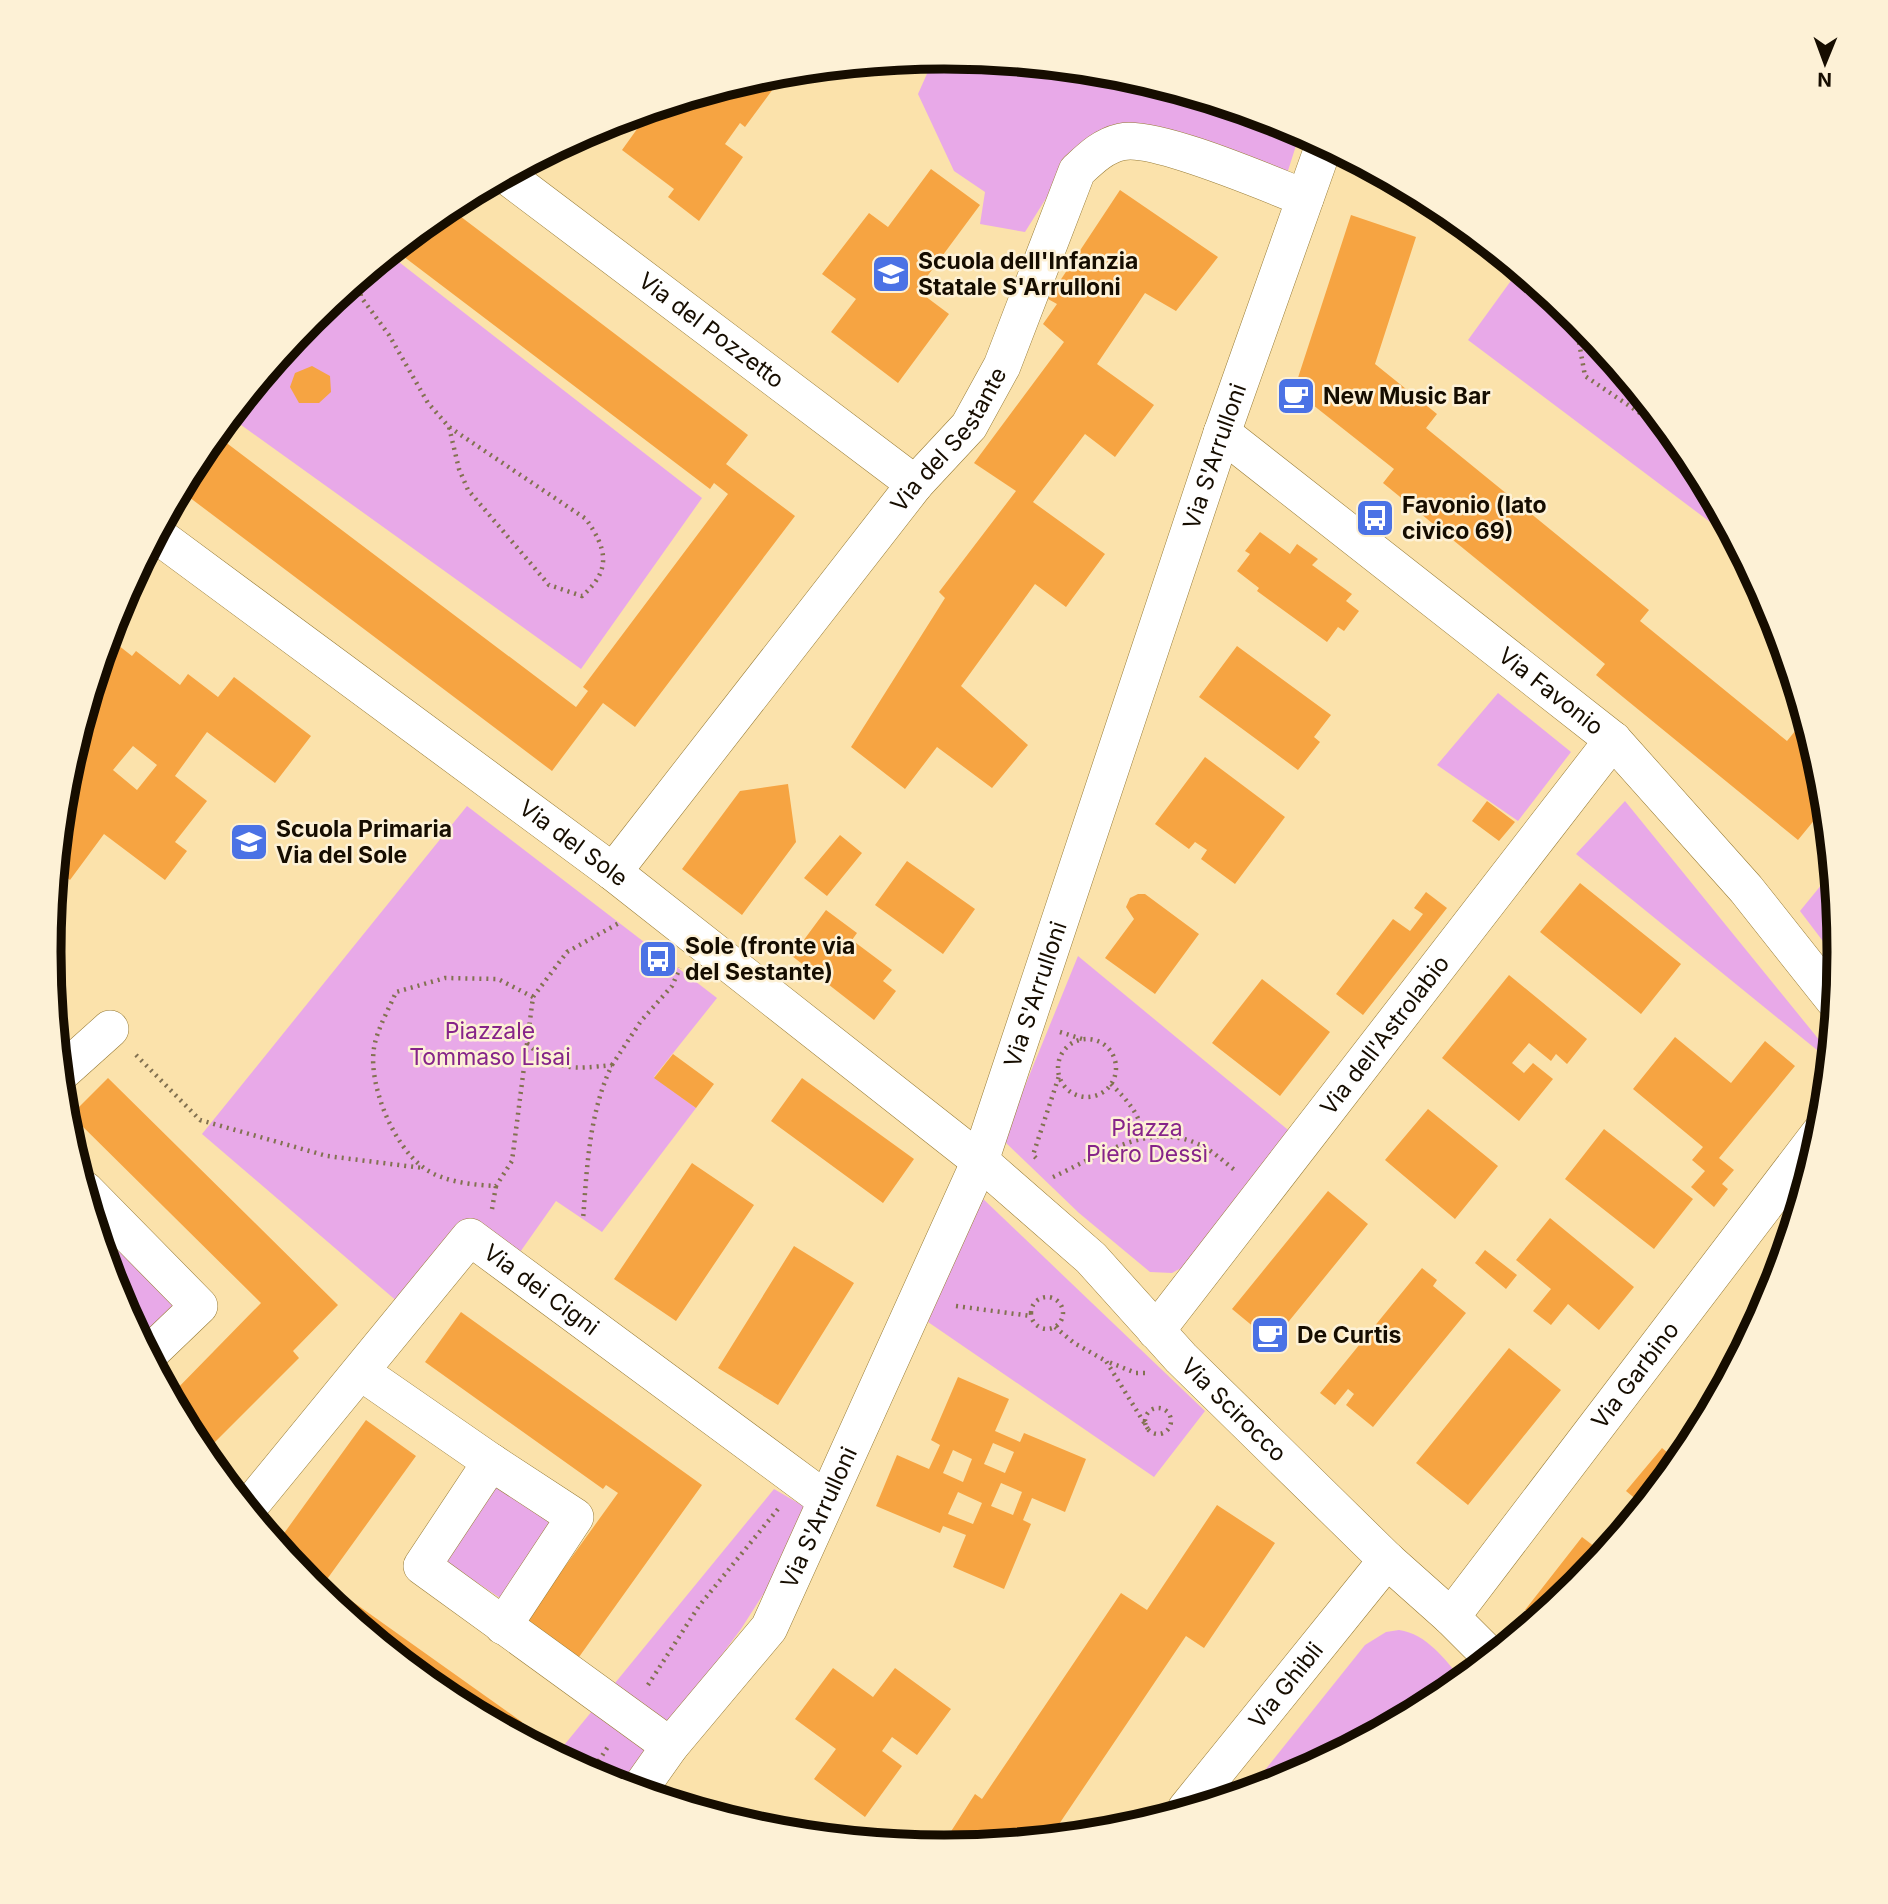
<svg xmlns="http://www.w3.org/2000/svg" width="1888" height="1904" viewBox="0 0 1888 1904" font-family="Inter,sans-serif">
<style>
.green{fill:#e8a9e8}
.building{fill:#f6a442;fill-rule:evenodd}
.lines{fill:none;stroke-linecap:round;stroke-linejoin:round}
.street-casing{stroke:#977b35;stroke-width:38}
.path{stroke:#827150;stroke-width:4.5;stroke-dasharray:2 5;stroke-linecap:butt}
.street{stroke:#fff;stroke-width:37}
.labels{text-anchor:middle;dominant-baseline:central;stroke-width:5;stroke-linejoin:round;paint-order:stroke}
.poi-label{font-size:23px;font-weight:bold;fill:#160d00;stroke:#fdf1d6;text-anchor:start}
.street-label{font-size:23px;fill:#160d00;stroke:#fdf1d6}
.park-label{font-size:23px;fill:#862489;stroke:#fdf1d6}
.rim{fill:none;stroke:#160d00;stroke-width:9}
</style>
<rect width="100%" height="100%" fill="#fbe2ab"/>
<path class="green" d="M944 57 1119 74 1287 125 1300 133 1286 177 1080 144 1025 232 980 224 985 192 954 171 918 94 934 58Z
M390 255 702 498 581 669 230 417 311 319Z
M1518 271 1577 319 1688 455 1734 540 1468 340Z
M1498 693 1571 752 1518 821 1437 765Z
M1625 801 1829 1052 1828 1059 1576 854Z
M467 806 717 998 654 1077 696 1108 602 1232 556 1201 518 1255 465 1219 399 1303 202 1134Z
M1831 873 1839 952 1838 961 1800 911Z
M1078 956 1293 1134 1183 1267 1172 1273 1150 1272 1079 1213 1003 1140Z
M979 1195 1205 1411 1154 1477 928 1322Z
M122 1247 181 1312 145 1347 117 1294 107 1261Z
M495 1478 554 1518 500 1598 440 1558Z
M774 1489 805 1507 780 1568 741 1629 624 1786 601 1779 556 1755Z
M1399 1630C1427 1634 1444 1659 1462 1679L1441 1696 1286 1779 1249 1790 1365 1645 1386 1632Z"/>
<path class="building" d="M758 78 773 89 745 127 740 123 725 144 743 157 699 221 668 197 674 189 622 150 650 111Z
M931 169 980 205 917 290 949 314 898 383 831 332 856 299 822 274 869 213 888 227Z
M1120 190 1218 257 1176 311 1145 293 1097 364 1154 405 1115 457 1085 434 1033 502 1105 554 1066 607 1035 584 961 686 1028 745 992 788 937 747 905 789 851 747 945 598 939 592 1016 491 974 463 1064 342 1043 324 1057 304 1048 299Z
M448 207 748 435 726 464 795 516 635 727 603 703 552 771 181 491 200 454 216 435 576 707 588 691 583 687 728 494 714 483 710 489 395 250Z
M1351 215 1416 237 1375 364 1437 414 1426 428 1649 610 1640 621 1787 741 1804 720 1822 778 1825 807 1798 840 1596 675 1605 664 1383 483 1394 469 1294 390Z
M312 366 330 376 331 392 319 403H299L290 387 295 373Z
M1260 532 1290 554 1297 544 1318 559 1312 565 1352 594 1346 601 1359 611 1344 631 1338 627 1327 642 1257 591 1259 588 1237 571 1250 554 1245 551Z
M109 638 132 656 136 651 180 685 188 674 218 697 234 677 311 736 275 783 207 732 175 776 207 801 175 842 187 851 165 880 104 834 70 880 57 870 66 777 83 723 96 706 89 701ZM133 746 157 765 137 790 113 770Z
M1237 646 1331 715 1314 737 1320 742 1298 770 1199 697Z
M1205 757 1285 817 1235 884 1201 859 1207 850 1195 842 1189 849 1155 824Z
M788 784 796 842 742 915 682 869 740 791Z
M1487 801 1515 822 1499 841 1472 821Z
M840 835 862 853 827 896 804 878Z
M907 861 975 909 943 954 875 905Z
M1580 883 1681 964 1641 1014 1540 932Z
M1426 892 1447 908 1363 1015 1336 994 1393 919 1410 931 1423 914 1414 908Z
M1138 894H1145L1199 934 1155 994 1105 958 1134 919 1126 907 1130 898Z
M826 910 857 933 852 940 892 970 883 981 896 991 874 1020 792 956Z
M1509 975 1587 1039 1567 1064 1556 1054 1551 1061 1529 1043 1512 1063 1524 1073 1533 1063 1553 1079 1519 1121 1442 1058Z
M1262 979 1330 1032 1280 1096 1212 1043Z
M1675 1037 1731 1083 1765 1041 1795 1066 1719 1158 1734 1170 1722 1184 1728 1189 1714 1207 1691 1187 1705 1171 1692 1160 1703 1147 1633 1089Z
M673 1054 714 1084 696 1108 654 1078Z
M108 1078 338 1305 293 1351 299 1358 204 1453 171 1395 261 1303 71 1115Z
M802 1078 914 1159 883 1203 771 1121Z
M1428 1109 1498 1166 1455 1219 1385 1160Z
M1604 1129 1693 1199 1654 1249 1565 1179Z
M692 1163 754 1205 676 1321 614 1279Z
M1328 1191 1368 1224 1272 1342 1232 1309Z
M1550 1218 1634 1287 1599 1330 1568 1304 1551 1325 1533 1311 1551 1289 1516 1260Z
M794 1246 854 1283 778 1405 718 1368Z
M1485 1250 1517 1275 1506 1289 1475 1263Z
M1422 1268 1437 1280 1433 1286 1466 1313 1373 1427 1346 1405 1354 1394 1348 1389 1335 1405 1320 1393Z
M461 1312 702 1485 574 1664 522 1626 618 1493 606 1485 603 1489 425 1362Z
M1509 1348 1561 1390 1468 1505 1416 1463Z
M958 1377 1009 1399 995 1431 1020 1442 1024 1433 1086 1459 1065 1512 1032 1498 1023 1520 1031 1524 1004 1589 953 1567 966 1535 943 1526 940 1533 876 1506 897 1455 929 1469 940 1445 931 1440ZM993 1443 1014 1452 1005 1473 984 1464ZM953 1450 972 1459 963 1482 943 1473ZM1001 1483 1022 1492 1013 1515 991 1506ZM958 1492 982 1503 973 1524 948 1514Z
M366 1420 416 1456 325 1582 522 1722 515 1733 446 1696 311 1585 277 1543Z
M1662 1448 1678 1461 1643 1505 1626 1491Z
M1217 1505 1275 1543 1204 1648 1186 1636 1051 1836 1039 1838 1030 1832 1025 1839 941 1847 975 1794 982 1799 1121 1593 1147 1610Z
M1582 1537 1603 1553 1577 1585 1536 1618 1525 1610Z
M833 1668 873 1697 895 1668 951 1709 917 1755 892 1737 882 1751 902 1766 865 1817 814 1779 836 1749 795 1719Z"/>
<g class="lines">
<defs>
<g id="street">
<path id="s1" d="M507 176 915 484"/>
<path id="s2" d="M1222 433 1613 740 1746 889 1834 1000"/>
<path id="s3" d="M157 535 613 872 980 1161 1091 1258 1181 1358 1387 1560 1451 1617 1490 1656"/>
<path id="s4" d="M613 872 915 484 969 426 1002 366 1077 171C1091 158 1103 146 1121 142 1154 134 1269 184 1305 198"/>
<path d="M61 1073 110 1029"/>
<path d="M85 1190 199 1306 149 1354"/>
<path id="s5" d="M1156 1331 1613 740"/>
<path d="M361 1372 491 1462 422 1566 670 1746"/>
<path d="M491 1462 575 1517 503 1626"/>
<path id="s6" d="M248 1508 470 1237 826 1500"/>
<path id="s7" d="M1451 1617 1819 1134"/>
<path id="s8" d="M639 1790 670 1746 769 1628 980 1161 1222 433 1324 145"/>
<path id="s9" d="M1186 1809 1387 1560"/>
</g>
</defs>
<use href="#street" class="street-casing"/>
<path class="path" d="M359 280 361 297 389 335 428 403 449 427 586 519C607 549 612 570 582 596L549 585 468 490 459 469 449 427
M1586 330 1577 331 1585 376 1671 434
M533 997 498 979 445 978 396 992C389 1009 377 1029 374 1048 368 1084 393 1146 424 1168 443 1182 473 1185 496 1186L512 1161 533 997 567 952 619 923
M1060 1032 1082 1039
M1058 1068a29 29 0 1 1 58 0a29 29 0 1 1-58 0Z
M527 1043C556 1072 574 1069 612 1065 589 1113 587 1167 583 1220
M136 1055 200 1120 327 1156 423 1168
M612 1065 641 1021 672 986 680 968
M1111 1084C1127 1100 1139 1113 1144 1136
M1036 1158 1033 1155 1059 1076
M1053 1177C1099 1156 1150 1120 1200 1145 1213 1151 1224 1162 1236 1171
M492 1209 496 1186
M1031 1313a16 16 0 1 1 32 0a16 16 0 1 1-32 0Z
M956 1306 1031 1316
M1055 1327 1074 1343 1106 1361
M1145 1373H1136L1106 1361 1148 1429
M1145 1421a13 13 0 1 1 26 0a13 13 0 1 1-26 0Z
M648 1685 699 1606 778 1509
M591 1773 609 1745"/>
<use href="#street" class="street"/>
</g>
<defs>
<symbol id="school-square" viewBox="-11 -11 22 22"><rect x="-9" y="-9" width="18" height="18" rx="4" fill="#4b72e5" stroke="#fdf1d6"/><path d="M0-5L7-2L0 1L-7-2ZM-4 1L0 2.5L4 1V4Q0 6-4 4Z" fill="#fff"/></symbol>
<symbol id="cafe-square" viewBox="-11 -11 22 22"><rect x="-9" y="-9" width="18" height="18" rx="4" fill="#4b72e5" stroke="#fdf1d6"/><path d="M-5.5-4.5H6V0H3Q3 3.5 0 3.5H-2.5Q-5.5 3.5-5.5 0ZM3-3.2v2h1.7v-2ZM-6 4.5H4V6H-6Z" fill="#fff"/></symbol>
<symbol id="bus-square" viewBox="-11 -11 22 22"><rect x="-9" y="-9" width="18" height="18" rx="4" fill="#4b72e5" stroke="#fdf1d6"/><path d="M-5-6H5V4H4V6H2V4H-2V6H-4V4H-5ZM-3.5-4V0h7V-4ZM-3.5 1.2v1.5H-2V1.2ZM2 1.2v1.5H3.5V1.2Z" fill="#fff"/></symbol>
</defs>
<g fill-rule="evenodd">
<use href="#school-square" x="869" y="252" width="44" height="44"/>
<use href="#cafe-square" x="1274" y="374" width="44" height="44"/>
<use href="#bus-square" x="1353" y="496" width="44" height="44"/>
<use href="#school-square" x="227" y="820" width="44" height="44"/>
<use href="#bus-square" x="636" y="937" width="44" height="44"/>
<use href="#cafe-square" x="1248" y="1313" width="44" height="44"/>
</g>
<g class="labels">
<g class="poi-label">
<text x="918" y="261">Scuola dell'Infanzia<tspan x="918" dy="26">Statale S'Arrulloni</tspan></text>
<text x="1323" y="396">New Music Bar</text>
<text x="1402" y="505">Favonio (lato<tspan x="1402" dy="26">civico 69)</tspan></text>
<text x="276" y="829">Scuola Primaria<tspan x="276" dy="26">Via del Sole</tspan></text>
<text x="685" y="946">Sole (fronte via<tspan x="685" dy="26">del Sestante)</tspan></text>
<text x="1297" y="1335">De Curtis</text>
</g>
<g class="street-label">
<text stroke="none"><textPath href="#s1" startOffset="256">Via del Pozzetto</textPath></text>
<text stroke="none"><textPath href="#s4" startOffset="548">Via del Sestante</textPath></text>
<text stroke="none"><textPath href="#s8" startOffset="1463">Via S'Arrulloni</textPath></text>
<text stroke="none"><textPath href="#s2" startOffset="418">Via Favonio</textPath></text>
<text stroke="none"><textPath href="#s3" startOffset="518">Via del Sole</textPath></text>
<text stroke="none"><textPath href="#s8" startOffset="896">Via S'Arrulloni</textPath></text>
<text stroke="none"><textPath href="#s5" startOffset="374">Via dell'Astrolabio</textPath></text>
<text stroke="none"><textPath href="#s6" startOffset="439">Via dei Cigni</textPath></text>
<text stroke="none"><textPath href="#s7" startOffset="304">Via Garbino</textPath></text>
<text stroke="none"><textPath href="#s3" startOffset="1390">Via Scirocco</textPath></text>
<text stroke="none"><textPath href="#s8" startOffset="329">Via S'Arrulloni</textPath></text>
<text stroke="none"><textPath href="#s9" startOffset="159">Via Ghibli</textPath></text>
</g>
<g class="park-label">
<text x="490" y="1031">Piazzale<tspan x="490" dy="26">Tommaso Lisai</tspan></text>
<text x="1147" y="1128">Piazza<tspan x="1147" dy="26">Piero Dessì</tspan></text>
</g>
</g>
<path d="M0 0H1888V1904H0ZM61 952a883 883 0 1 1 1766 0a883 883 0 1 1-1766 0Z" fill="#fdf1d6" fill-rule="evenodd"/>
<path class="rim" d="M61 952a883 883 0 1 1 1766 0a883 883 0 1 1-1766 0Z"/>
<g transform="translate(1825 63) rotate(181)" stroke="#fdf1d6" stroke-width="5" paint-order="stroke">
<path d="M0-5L12 26L0 18L-12 26Z" fill="#160d00"/>
<text y="-10" font-size="19" font-weight="bold" text-anchor="middle" fill="#160d00">N</text>
</g>
</svg>
